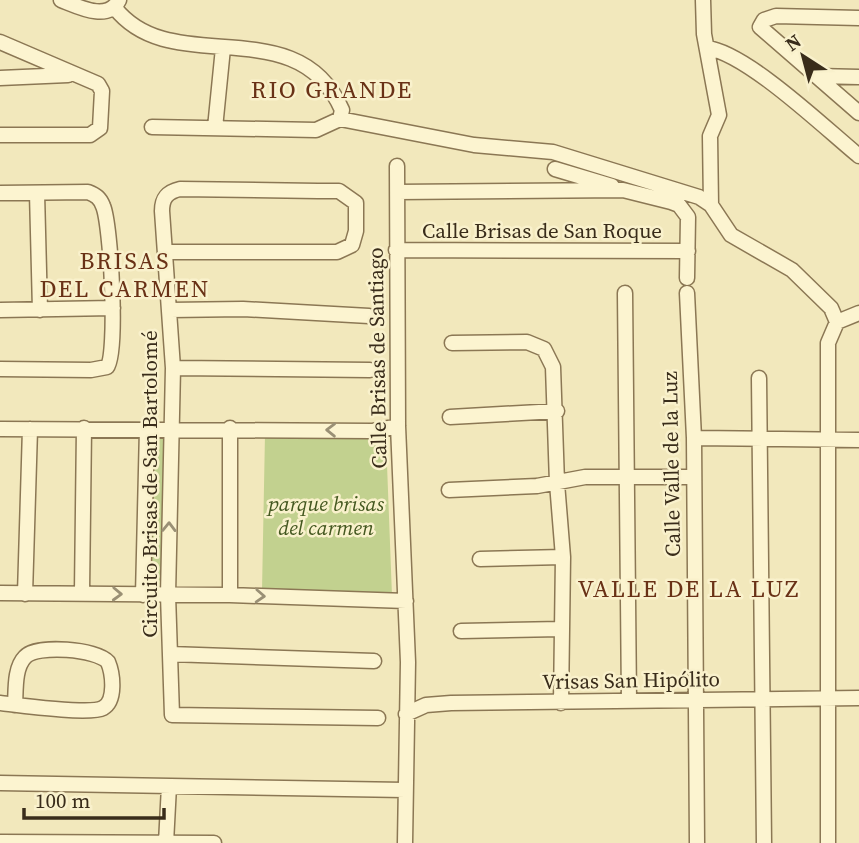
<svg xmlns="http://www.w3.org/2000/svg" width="859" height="843" viewBox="0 0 859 843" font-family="'Source Serif 4',serif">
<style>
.green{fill:#c2d18f}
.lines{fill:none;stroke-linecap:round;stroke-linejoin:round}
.minor-casing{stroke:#8b7754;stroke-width:17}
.minor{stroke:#fcf4d0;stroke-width:14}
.oneway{stroke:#9a9075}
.labels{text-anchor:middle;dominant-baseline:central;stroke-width:5;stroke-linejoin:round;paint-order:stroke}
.street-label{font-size:21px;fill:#392c1a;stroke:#f9f1cc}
.park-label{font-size:21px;font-style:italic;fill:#43571f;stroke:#f9f1cc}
.quarter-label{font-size:24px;letter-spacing:2px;fill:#693116;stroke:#f9f1cc}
</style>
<rect width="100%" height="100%" fill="#f2e8bc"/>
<path class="green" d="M265 434 386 438 392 596 262 591Z
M149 435H166L165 588H147Z"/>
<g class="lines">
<defs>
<path id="minor" d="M61 0C79 7 108 22 119 0
M703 0 704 34 719 115 710 136 711 205
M115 8C172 81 297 7 342 110L340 119 316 130 152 127
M859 18 776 16 764 20 760 27 859 113
M0 42 98 84 102 91 100 128 90 135H0
M707 48C747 53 826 129 859 156
M817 76 859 77
M0 78 68 75
M340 119 474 145 553 152 699 197 711 205 731 235 792 270 831 308 837 322
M215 128 223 48
M397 166 398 426 408 662 405 843
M555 169 612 186
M397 192 623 190 671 202 679 205 688 217 687 278
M0 193 88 192C96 195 100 198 103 206 111 224 118 354 107 367L91 370 0 369
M37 193 40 310
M396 250 688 251
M166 252H337L352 245 356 231V203L339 191H318L180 189C167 192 162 198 162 211L173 368 168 595 172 715 378 718
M625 293 629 701
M687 293 694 438 697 843
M0 310 113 308
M170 310 243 309 369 316
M452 343 527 342 544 349 553 367 557 483 563 557 561 703
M173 368 370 370
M759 378 764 843
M450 417 557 411
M0 429 372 431 398 426
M694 438 859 440
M449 490 537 486 585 477H694
M480 559 563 557
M82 592 84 428
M0 593 230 595 406 601
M25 594 30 429
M143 595 147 429
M230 595V428
M461 631 561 629
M170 654 374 661
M0 703C18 705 90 715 103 708 116 701 113 674 108 662 97 649 37 644 25 657 14 668 16 691 15 705
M406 714 426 705 451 703 859 698
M0 783 405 790
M0 842 214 843
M166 843 169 786
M828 843V343L837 322 859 313"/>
</defs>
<use href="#minor" class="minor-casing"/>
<use href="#minor" class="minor"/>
</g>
<defs><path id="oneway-chevron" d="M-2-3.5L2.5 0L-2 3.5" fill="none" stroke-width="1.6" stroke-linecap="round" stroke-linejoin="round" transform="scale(1.75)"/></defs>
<g class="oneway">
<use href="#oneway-chevron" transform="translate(331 430) rotate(-179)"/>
<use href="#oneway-chevron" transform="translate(169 527) rotate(-89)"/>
<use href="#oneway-chevron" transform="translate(117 594) rotate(2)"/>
<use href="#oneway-chevron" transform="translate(260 596) rotate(3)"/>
</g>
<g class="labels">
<g class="street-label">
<text x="542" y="230">Calle Brisas de San Roque</text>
<text transform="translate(377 358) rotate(-91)">Calle Brisas de Santiago</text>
<text transform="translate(671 464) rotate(-91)">Calle Valle de la Luz</text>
<text transform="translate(149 484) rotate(-90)">Circuito Brisas de San Bartolomé</text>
<text transform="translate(631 680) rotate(-1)">Vrisas San Hipólito</text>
</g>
<g class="park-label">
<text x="326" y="503">parque brisas<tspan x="326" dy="24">del carmen</tspan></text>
</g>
<g class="quarter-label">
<text x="332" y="89">RIO GRANDE</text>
<text x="125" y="260">BRISAS<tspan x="125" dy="28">DEL CARMEN</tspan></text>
<text x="689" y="588">VALLE DE LA LUZ</text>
</g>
</g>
<g transform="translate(803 56) rotate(324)" stroke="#f9f1cc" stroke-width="5" paint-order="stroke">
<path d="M0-5L12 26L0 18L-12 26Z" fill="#392c1a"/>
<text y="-10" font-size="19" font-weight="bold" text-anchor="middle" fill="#392c1a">N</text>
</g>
<path d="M24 808v10h140v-10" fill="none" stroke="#392c1a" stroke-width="3.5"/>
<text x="35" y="808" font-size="21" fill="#392c1a" stroke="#f9f1cc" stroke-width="5" paint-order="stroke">100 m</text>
</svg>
